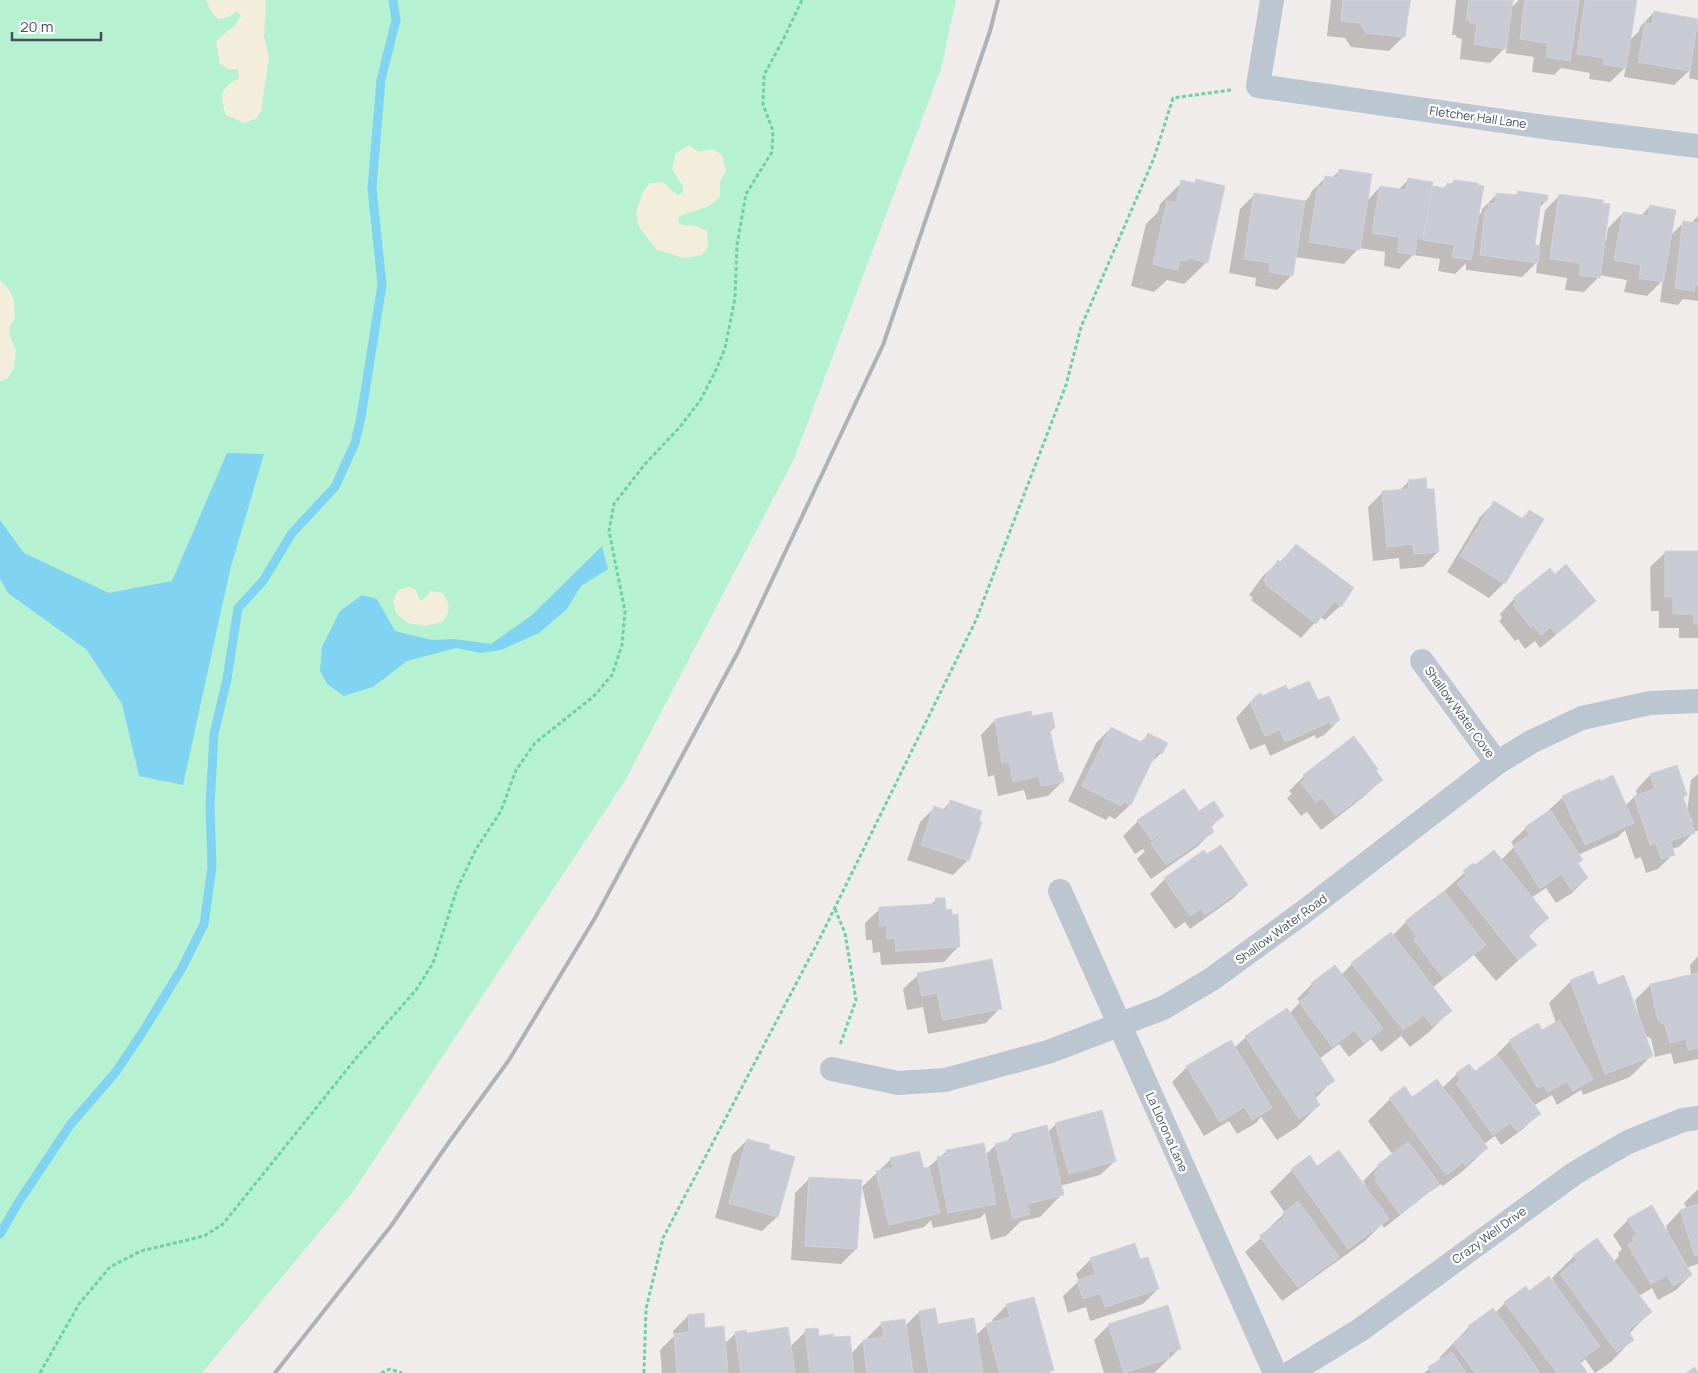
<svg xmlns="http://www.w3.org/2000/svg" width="1698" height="1373" viewBox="0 0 1698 1373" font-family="Manrope,sans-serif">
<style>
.green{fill:#b6f2d1}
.sand{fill:#f3eddb}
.water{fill:#80d4f2}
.shadow{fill:#0003;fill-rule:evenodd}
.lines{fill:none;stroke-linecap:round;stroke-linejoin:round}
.stream{stroke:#80d4f2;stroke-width:9}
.building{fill:#c8cbd3;stroke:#d0d2d9}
.path{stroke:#6cd2a5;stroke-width:3;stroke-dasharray:4 2.5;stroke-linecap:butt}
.street{stroke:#bcc6d0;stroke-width:24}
.rail{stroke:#aeb1b8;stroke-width:4}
.labels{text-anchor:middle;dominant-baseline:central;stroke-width:4.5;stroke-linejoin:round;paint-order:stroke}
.street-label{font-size:12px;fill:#444f5b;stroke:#fff}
</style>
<rect width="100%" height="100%" fill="#f0ecec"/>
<path class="green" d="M0 0H956L941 69 794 459 625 781 352 1193 202 1373H0Z"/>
<path class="sand" d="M206 0H265L266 7 264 36 269 57 261 111 257 118 244 123 226 115C220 94 219 89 239 78L238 69H228L220 64 216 41 235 25 241 16 237 11 228 17 219 19 212 13Z
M689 145 699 152 712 149 722 155 726 171 720 181V197L709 206 679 216 678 221 682 225 697 226 707 231 708 246 702 255 684 258 657 250 639 227 636 213 643 192 650 183 663 182 677 195 683 193V186L672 169 676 153Z
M0 280 10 291 14 301 15 318 10 326 9 335 16 350 14 367 8 378 0 381Z
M410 587 416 590 419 599 422 601 431 591 443 593C450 605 451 611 442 622L425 626 408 623 396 613 393 601 398 590Z"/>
<path class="water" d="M227 453 264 454 230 570 183 785 139 776 122 704 87 650 8 593 0 579V520L24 553 109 593 172 581Z
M602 546 608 569 581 586 567 609 539 633 501 650 481 653 456 648 407 661 373 687 344 696 327 684 320 671 322 647 340 611 362 595 377 599 395 631 432 640 454 639 491 644 532 615Z"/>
<path class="shadow" d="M1331 0H1411L1404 36 1389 51 1351 47 1345 38 1327 36Z
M1456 0H1512L1510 9 1519 0H1636L1629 41 1639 31 1640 27 1654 12 1697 24 1698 23V80L1689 78 1690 70 1674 85 1624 77 1626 67 1610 82 1589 79 1590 73 1561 68 1554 75 1532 72 1534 57 1506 53 1507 46 1490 63 1460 59 1462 39 1456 37V35H1452Z
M1340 170 1367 201 1380 187 1398 190 1409 179 1431 187 1443 189 1447 184 1450 185 1454 181 1477 217 1482 212V209L1497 194 1514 196 1518 192 1546 201 1539 208 1534 246 1539 247 1545 210 1560 195 1604 241H1606L1608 228 1623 213 1641 216 1650 206 1670 236 1684 222 1691 223 1698 216V301L1683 299 1678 305 1660 302 1663 280 1647 296 1624 292 1627 280 1599 275V277L1584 292 1565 290 1567 278 1536 273 1537 262 1522 277 1466 270V263L1455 274 1438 271 1440 259 1413 255 1399 269 1384 266 1385 252 1359 248 1344 264 1295 257 1292 275 1277 290 1255 286 1256 278 1229 273 1240 209 1255 194 1304 202 1310 196 1311 192 1326 177 1332 178Z
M1197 181 1207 262 1184 284 1167 280 1154 292 1131 286 1146 224 1158 212 1160 204 1182 182 1193 184Z
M1409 481 1438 552 1423 567 1400 569 1399 558 1373 561 1368 507 1383 492 1399 491Z
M1494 503 1521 519 1529 511 1504 583 1489 598 1447 572 1480 517Z
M1296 545 1340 606 1325 620 1320 617 1301 638 1251 600 1253 598 1249 595 1263 576 1278 562 1279 563Z
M1698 552V638H1679V628H1659V611H1651L1650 567 1665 553Z
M1550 570 1555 575 1594 601 1579 616 1540 648 1535 641 1525 649 1518 639 1515 641 1499 621 1502 618 1500 614 1514 599Z
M1288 692 1318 702 1339 720 1324 735 1316 739 1315 735 1270 756 1265 744 1250 750 1236 718 1255 697 1261 695V697Z
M1031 718 1054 728 1049 733 1058 773 1063 781 1048 796 1027 800 1024 790 998 796 994 775 988 777 981 735 995 720Z
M1111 728 1140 743 1148 735 1161 753 1148 766 1130 805 1115 819 1109 816 1106 820 1068 801 1096 743Z
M1374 771 1381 780 1366 795 1321 830 1307 812 1301 816 1287 798 1292 794 1289 791 1304 776Z
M1698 774V831H1693L1694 832 1679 847 1671 849 1673 854 1658 869 1646 873 1641 857 1635 859 1625 830 1618 837 1578 855 1581 860 1577 864 1587 878 1572 893 1556 903 1546 888 1531 898 1548 918 1528 937 1535 945 1496 981 1474 955 1432 988 1450 1011 1428 1033 1410 1047 1401 1036 1381 1052 1371 1039 1349 1057 1339 1044 1319 1059 1333 1080 1315 1099 1319 1105 1297 1127 1277 1140 1261 1117 1256 1123 1237 1134 1229 1121 1204 1136 1172 1082 1187 1067 1234 1048 1246 1037 1290 1013 1300 1002 1297 999 1312 984 1341 975 1352 964 1390 934 1392 936 1406 922 1441 894 1473 865 1474 867 1501 860 1514 847 1511 842 1526 828 1548 811 1563 797 1625 806 1634 797 1637 796 1636 790 1650 775 1686 795 1682 799 1687 813 1691 780ZM1689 818 1692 819V826Z
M1183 790 1198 813 1222 816 1210 828 1213 831 1198 846 1151 879 1137 859 1145 851 1143 849 1135 854 1123 836 1138 821Z
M951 802 968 860 953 875 907 860 920 822 934 808 942 810Z
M1165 879 1247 885 1232 899 1190 929 1185 922 1175 929 1150 894Z
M936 900 945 911 958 947 944 962 881 965 880 952 873 953 872 940H866L865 923 880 909 930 905Z
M1698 956V1059L1674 1064 1671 1053 1655 1057 1651 1039 1645 1035 1652 1055 1630 1077 1583 1095 1581 1090 1557 1105 1552 1095 1533 1106 1539 1114 1524 1128 1501 1145 1495 1136 1484 1144 1487 1148 1464 1170 1443 1186 1441 1184 1428 1193 1384 1228 1382 1224 1365 1241 1282 1301 1245 1252 1269 1231 1268 1229 1285 1213 1270 1192 1292 1170 1317 1168 1363 1185 1365 1184 1363 1181 1378 1166 1393 1155 1368 1121 1390 1099H1412L1442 1088 1457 1074 1475 1073 1496 1057 1495 1056 1510 1041 1542 1032 1556 1023 1549 1003 1571 981 1597 986 1637 1013 1638 1012 1635 1000 1650 985 1691 976 1690 965Z
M918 975 1000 1008 986 1023 928 1034 923 1007 907 1010 903 989Z
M1101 1112 1115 1161 1100 1175 1060 1186 1062 1194 1040 1217 1021 1221 1006 1236 991 1240 985 1213 980 1218 933 1228 931 1220 924 1227 874 1239 862 1187 891 1159 923 1170 926 1169 946 1152 983 1145 985 1155 996 1145 1006 1142 1013 1135 1047 1133 1055 1125Z
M747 1140 777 1217 762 1231 715 1218 732 1155Z
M810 1178 856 1249 841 1264 791 1260 795 1193Z
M1698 1189V1264L1686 1268 1691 1275 1676 1290 1658 1300 1652 1288 1639 1296 1650 1312 1629 1334 1633 1339 1611 1362 1595 1373 1585 1359 1580 1364 1584 1373H1424L1441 1360 1439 1358 1469 1327 1495 1313 1505 1303 1552 1283 1554 1281 1552 1278 1574 1256 1597 1239 1613 1262 1619 1256 1618 1253 1622 1249 1613 1235 1628 1220 1668 1232 1666 1226 1680 1211 1687 1209 1684 1203Z
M1091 1259 1139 1261 1158 1289 1143 1304 1090 1321 1086 1307 1068 1313 1063 1296 1079 1281 1076 1274Z
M1007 1305 1052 1370 1049 1373H662L660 1350 674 1336 673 1331 688 1316 724 1344 736 1333 790 1347 806 1331 851 1354 863 1341H868L867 1338 882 1323 905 1326 919 1312 937 1326 975 1336 987 1325 993 1323 992 1320Z
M1109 1325 1180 1348 1154 1373H1104L1094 1340Z"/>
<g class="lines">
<path class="stream" d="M0 1234 18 1203 70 1125 115 1073 142 1033 182 968 204 924 212 867 210 806 214 734 227 679 238 608 263 581 292 533 335 487 355 443 361 417 382 285 372 188 381 80 396 20 393 0"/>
</g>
<path class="building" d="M1343 0H1410L1405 37 1366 33 1360 23 1341 21Z
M1469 0H1513L1506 49 1474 44 1477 24 1470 23V21L1466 20Z
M1525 0H1579L1570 61 1546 57 1548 43 1520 39Z
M1585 0H1637L1626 68 1603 64 1604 58 1577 54Z
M1654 11 1698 19 1690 71 1638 62 1645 23 1652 24Z
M1339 169 1372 174 1360 250 1309 242 1318 186 1323 187 1325 176 1338 178Z
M1408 178 1433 182 1423 239 1417 238 1415 255 1398 252 1399 237 1372 233 1380 186 1406 190Z
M1196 179 1225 186 1208 263 1188 258 1187 261 1180 260 1178 270 1153 264 1167 201 1176 203 1181 180 1195 183Z
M1454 180 1478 183V185L1484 186 1471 260 1452 257 1455 245 1423 240 1432 186 1446 188 1447 183 1453 184Z
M1518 191 1548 195 1547 201H1541L1535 245 1540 246 1538 263 1480 255 1485 210H1488L1489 203 1495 204 1496 193 1517 195Z
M1254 193 1305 201 1293 276 1269 272 1271 263 1244 259Z
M1559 194 1603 200V203L1610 204 1600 278 1579 275 1581 263 1550 259Z
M1650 205 1676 210 1663 282 1639 278 1641 265 1614 260 1623 212 1648 216Z
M1683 221 1698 223V285H1695L1694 291 1675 288Z
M1426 478 1427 489H1434L1439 552 1414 554 1413 544 1387 547 1382 491 1409 489 1408 480Z
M1494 501 1523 519 1529 510 1544 519 1505 584 1460 556Z
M1296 544 1354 588 1341 607 1334 601 1316 624 1265 584 1266 583 1263 580 1278 560 1281 563Z
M1665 551H1698V624H1694V614H1673V597H1665Z
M1566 564 1596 601 1556 634 1550 627 1541 635 1533 625 1531 627 1513 605 1517 602 1513 598 1550 568 1555 574Z
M1309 681 1318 700 1329 696 1340 720 1331 725 1330 722 1285 742 1280 730 1265 736 1250 702 1256 699 1255 696 1261 693 1262 696 1286 685 1288 690Z
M1031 711 1032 716 1052 712 1055 728 1050 730 1059 772H1062L1064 782 1041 786 1039 776 1013 782 1009 761 1002 763 995 719Z
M1111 727 1143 743 1148 733 1168 743 1162 754 1157 751 1131 805 1124 802 1121 806 1082 786Z
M1354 736 1378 769 1376 771 1383 780 1336 816 1322 798 1316 802 1301 783 1306 779 1303 775Z
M1677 765 1687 795 1683 797 1695 833 1670 841 1675 855 1661 859 1656 843 1650 845 1634 796 1655 789 1650 774Z
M1613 775 1634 823 1585 845 1562 796 1600 779 1601 781Z
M1184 789 1199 811 1214 801 1224 816 1210 825 1214 832 1166 865 1151 843 1160 837 1159 835 1151 840 1137 820Z
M950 800 982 811 979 821 982 822 969 861 921 845 934 806 947 811Z
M1550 810 1583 860 1578 863 1588 878 1572 890 1561 874 1540 889 1513 846 1530 835 1525 827Z
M1221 845 1248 885 1205 915 1201 908 1190 916 1164 878 1204 850 1207 854Z
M1494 850 1549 918 1528 935 1537 945 1518 960 1457 883 1466 876 1463 871 1473 863 1475 865Z
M1444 891 1486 945 1443 978 1413 939 1417 937 1405 921Z
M935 898H945L946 910 952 909V915L958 914 960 947 896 951 895 938 887 939V925L880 926 879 907 936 904Z
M1391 932 1452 1011 1432 1026 1424 1015 1403 1030 1351 963Z
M992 959 1002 1009 943 1020 937 993 922 996 917 973Z
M1335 965 1383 1029 1364 1043 1354 1030 1332 1047 1299 1002 1311 993 1309 990 1314 987 1311 983Z
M1593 971 1598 985 1624 975 1653 1056 1605 1074 1570 980Z
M1698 973V1048L1688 1050 1686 1039 1670 1043 1665 1025 1658 1020 1650 984Z
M1287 1008 1335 1081 1313 1094 1320 1105 1299 1119 1245 1036Z
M1559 1020 1593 1079 1573 1091 1567 1081 1548 1092 1544 1085 1538 1088 1509 1040 1538 1023 1542 1030Z
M1231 1040 1272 1108 1252 1120 1244 1107 1220 1122 1186 1066Z
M1497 1055 1541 1114 1517 1131 1510 1123 1493 1135 1456 1083 1461 1080 1456 1073 1469 1064 1475 1071Z
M1437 1079 1488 1148 1465 1165 1463 1162 1446 1175 1389 1098 1405 1086 1412 1097Z
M1102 1110 1116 1161 1069 1174 1055 1123Z
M1047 1125 1064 1195 1027 1204 1030 1214 1013 1219 995 1144 1014 1139 1012 1134Z
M747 1139 770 1145 769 1149 795 1157 778 1217 729 1203Z
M1408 1142 1439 1183 1400 1214 1375 1181 1378 1179 1374 1173 1379 1169 1377 1165Z
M984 1143 996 1204 948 1213 937 1157 947 1155 946 1150Z
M1339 1150 1389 1219 1348 1249 1291 1169 1310 1155 1317 1166Z
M919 1151 924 1168 929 1167 940 1213 889 1225 876 1171 893 1168 890 1158Z
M809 1177 862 1180 857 1249 805 1246Z
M1298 1201 1339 1257 1298 1287 1259 1236 1284 1218 1282 1214Z
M1698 1204V1255L1695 1256 1680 1210Z
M1652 1205 1692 1275 1673 1286 1667 1275 1651 1284 1628 1245 1634 1241 1632 1237 1637 1235 1627 1219Z
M1597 1238 1652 1312 1628 1330 1634 1340 1617 1352 1560 1274 1577 1260 1574 1255Z
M1135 1243 1140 1259 1148 1257 1159 1289 1105 1307 1100 1293 1083 1299 1077 1281 1096 1274 1090 1258Z
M1549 1276 1600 1346 1579 1361 1587 1372 1585 1373H1557L1504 1302 1526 1286 1529 1291Z
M1034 1297 1054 1370 1043 1373H1000L986 1324 1010 1317 1006 1304Z
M1168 1305 1181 1349 1168 1352 1170 1358 1124 1373 1108 1324Z
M935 1308 938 1324 974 1318 983 1373H929L919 1311Z
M1493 1308 1539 1371 1537 1373H1475L1453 1343 1470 1330 1468 1326Z
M704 1313 705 1328 724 1326 728 1373H677L674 1334 689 1332 688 1315Z
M905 1319 913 1373H867L863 1340 884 1337 881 1322Z
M788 1327 795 1373H741L735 1332 746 1330 747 1333Z
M818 1328 819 1336 833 1334 834 1337 850 1336 854 1373H810L805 1329Z
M1452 1352 1466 1373H1432L1428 1367Z
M1695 1367 1698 1373H1686Z"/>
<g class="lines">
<path class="path" d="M835 909 845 933 856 1000 840 1045
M40 1373 79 1304 110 1267 141 1251 204 1236 223 1224 357 1057 416 990 433 963 457 889 476 849 501 811 516 770 535 743 594 696 612 675 622 645 625 611 609 531 614 504 645 464 679 428 700 401 716 370 725 348 735 298 737 245 746 194 772 152 773 131 763 104 764 75 783 40 802 0
M381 1373 390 1369 402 1373
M644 1373 646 1309 663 1238 820 938 976 620 1066 385 1081 327 1154 158 1173 98 1231 90"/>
<path class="street" d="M1272 0 1258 86 1544 127 1698 146
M1422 661 1497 763
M1060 891 1275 1373
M832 1069 898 1083 945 1080 1048 1052 1163 1008 1212 979 1305 911 1497 763 1531 742 1582 718 1650 703 1698 701
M1290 1373 1360 1330 1575 1173 1628 1142 1683 1120 1698 1118"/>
<path class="rail" d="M275 1373 391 1226 447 1145 509 1060 595 918 739 650 883 345 990 31 998 0"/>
</g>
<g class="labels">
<g class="street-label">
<text transform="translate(1478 117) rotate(8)">Fletcher Hall Lane</text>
<text transform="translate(1460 712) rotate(54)">Shallow Water Cove</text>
<text transform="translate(1281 929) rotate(-36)">Shallow Water Road</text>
<text transform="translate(1167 1132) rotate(66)">La Llorona Lane</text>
<text transform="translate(1489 1235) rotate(-36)">Crazy Well Drive</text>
</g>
</g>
<path d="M12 32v8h89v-8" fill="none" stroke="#444f5b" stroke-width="2.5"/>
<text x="20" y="32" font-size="15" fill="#444f5b" stroke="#ffffff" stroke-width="4" paint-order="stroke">20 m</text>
</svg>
